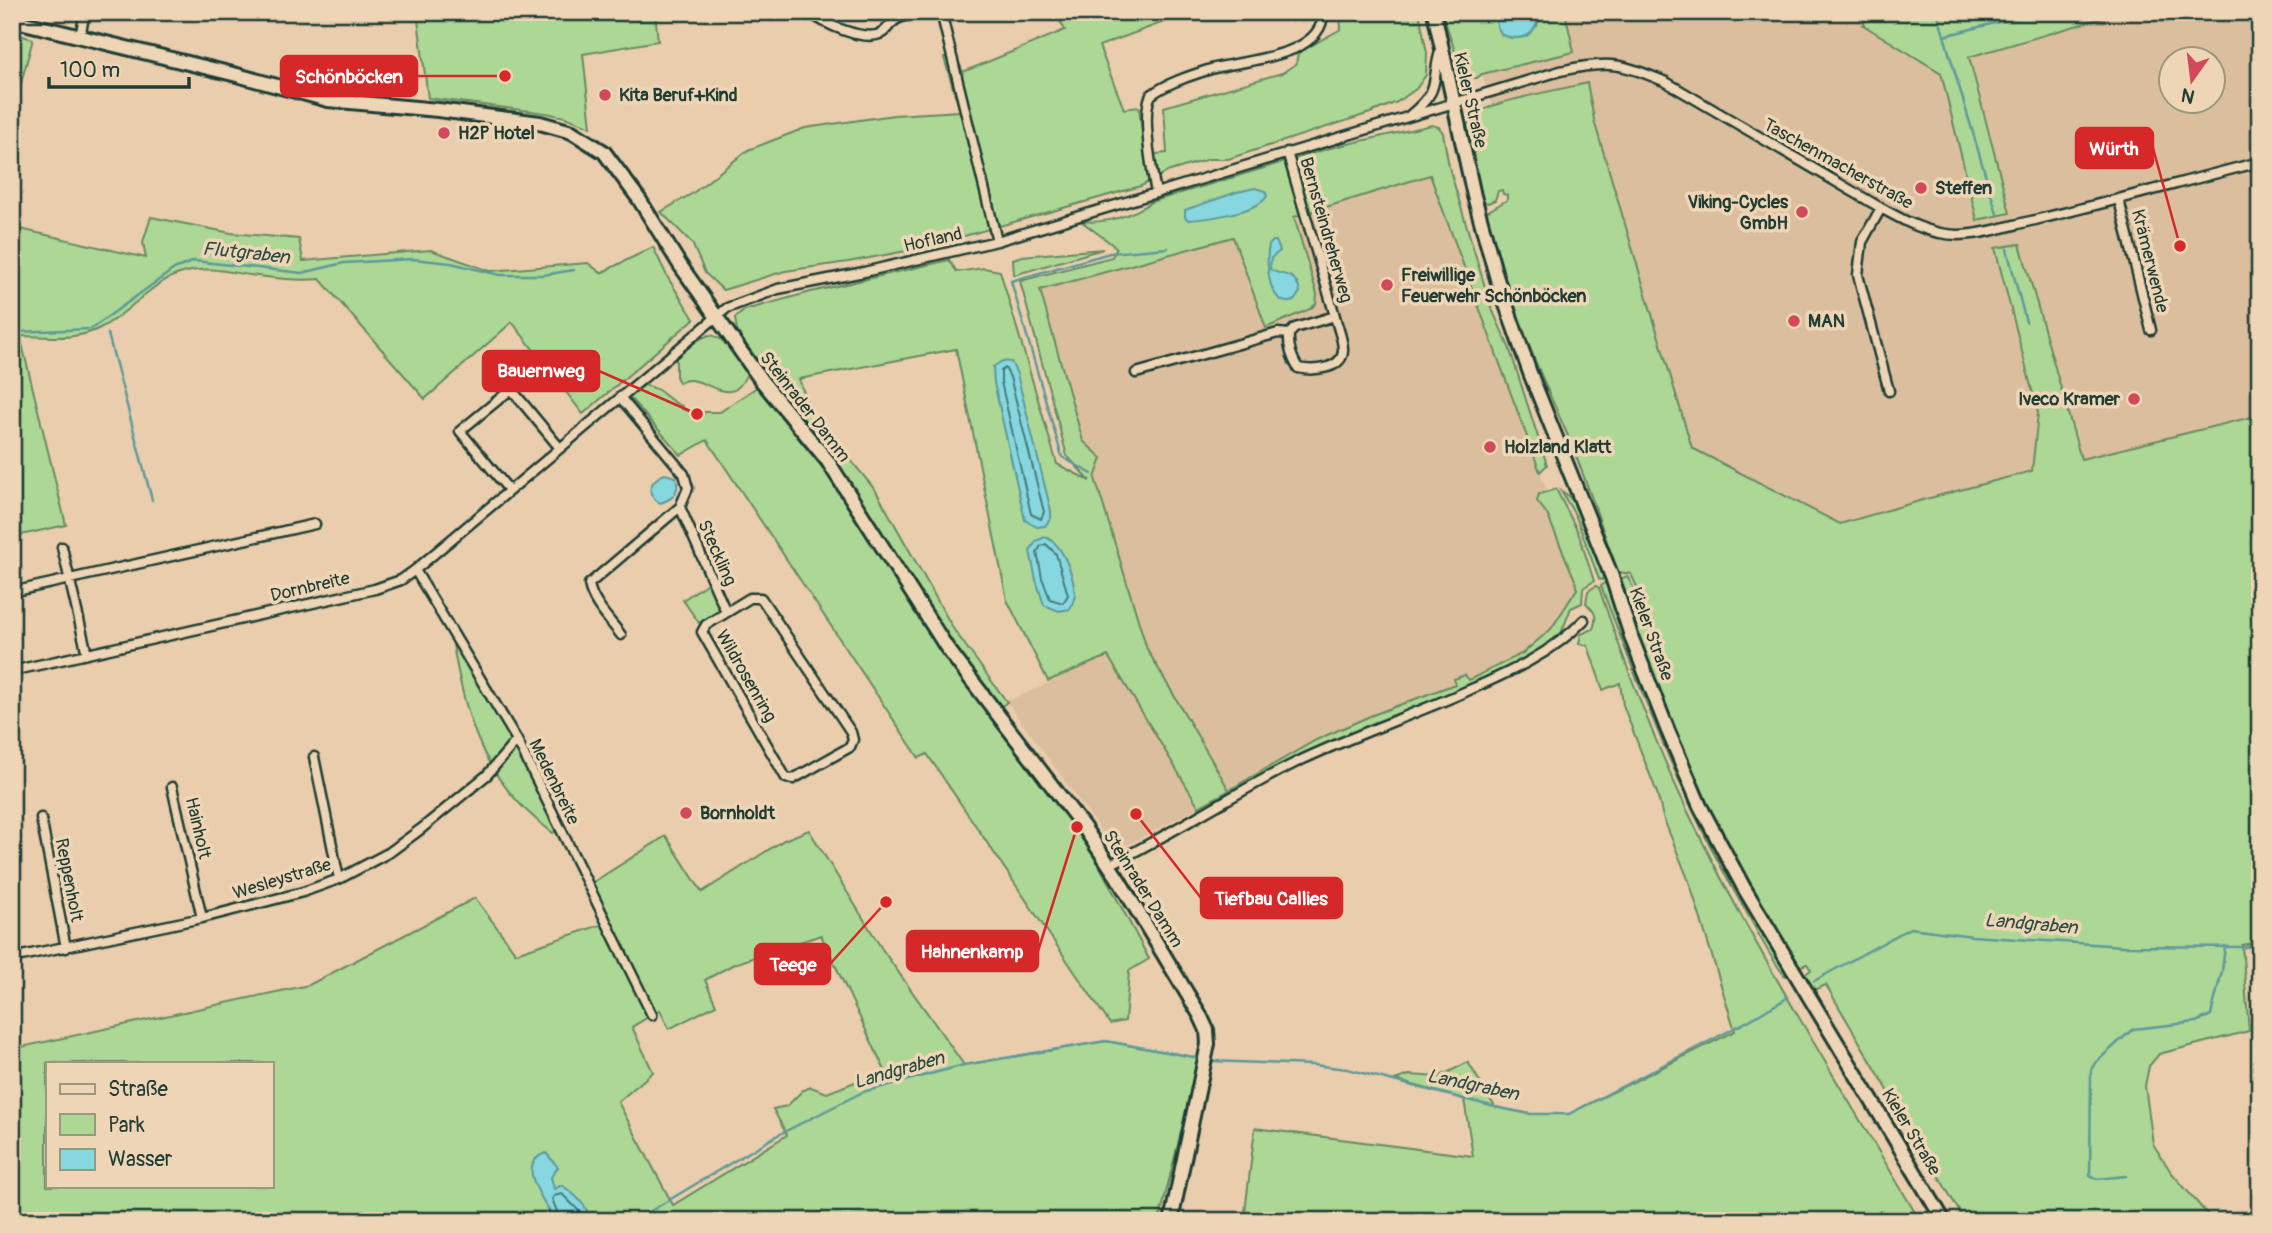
<svg xmlns="http://www.w3.org/2000/svg" width="2272" height="1233" viewBox="0 0 2272 1233" font-family="Pangolin,sans-serif">
<style>
.built{fill:#dbbe9d;fill-rule:evenodd}
.green{fill:#add794;stroke:#668a64;stroke-width:2;fill-rule:evenodd}
.water{fill:#86d7e0;stroke:#5d999b;stroke-width:2}
.lines{fill:none;stroke-linecap:round;stroke-linejoin:round}
.shore{stroke:#487b79;stroke-width:2}
.stream{stroke:#5d999b;stroke-width:2.5}
.street-casing{stroke:#1f3d34;stroke-width:13}
.secondary-casing{stroke:#1f3d34;stroke-width:18}
.street{stroke:#eed5b5;stroke-width:8}
.secondary{stroke:#eed5b5;stroke-width:12}
.poi-dot{fill:#d1495b;stroke:#eed5b5;stroke-width:2.5}
.labels{text-anchor:middle;dominant-baseline:central;stroke-width:7;stroke-linejoin:round;paint-order:stroke}
.poi-label{font-size:18px;font-weight:bold;fill:#1f3d34;stroke:#eed5b5;text-anchor:start}
.street-label{font-size:18px;fill:#1f3d34;stroke:#eed5b5}
.water-label{font-size:19px;font-style:italic;fill:#294c45;stroke:#eed5b5}
.leader{fill:none;stroke:#d62828;stroke-width:2.5}
.callout-dot{fill:#d62828;stroke:#eed5b5;stroke-width:2.5}
.callout{fill:#d62828;stroke:#d62828;stroke-width:2.5}
.callout-label{font-size:19px;text-anchor:middle;font-weight:bold;fill:#fff}
</style>
<rect width="100%" height="100%" fill="#e9cdac"/>
<filter id="ink" filterUnits="userSpaceOnUse"><feTurbulence type="fractalNoise" baseFrequency=".0143" numOctaves="2"/><feDisplacementMap in="SourceGraphic" scale="14" xChannelSelector="R" yChannelSelector="G"/><feConvolveMatrix kernelMatrix="1 2 1 2 8 2 1 2 1" color-interpolation-filters="sRGB"/></filter>
<g filter="url(#ink)">
<path class="built" d="M1565 12H1870L1863 25 1941 73 1978 220 2010 213 1969 57 2123 12H2260V415L2081 459 2021 245 1996 249 2038 413 2032 472 1926 499 1840 525 1692 448 1595 124 1587 83 1493 107 1482 74 1573 52ZM2170 60H2212V102H2170Z
M1430 175 1582 585 1556 629 1508 663 1229 790 1147 649 1095 478 1102 458 1083 441 1039 290 1233 237 1267 328 1310 309 1316 304 1317 294 1294 217Z
M1108 656 1199 807 1116 851 1007 702Z"/>
<path class="green" d="M417 12H655L658 41 583 54 591 127 565 117 546 113 428 98Z
M1055 12H1191L1099 46 1124 109 1139 107 1145 155 1167 153 1164 107 1282 73 1296 64 1298 53 1341 29 1340 12H1419L1427 53 1426 75 1416 89 1397 102 1370 113 1228 159H1209L1167 172 1141 186 922 248 848 262 785 271 723 290 705 273 692 243 661 212 693 193 748 150 805 128 894 115 960 111 944 58 956 56 963 72 1065 30Z
M1442 12H1496L1497 26 1502 35 1511 38 1537 26 1540 12H1565L1574 52 1482 74 1477 78H1470L1462 73Z
M1870 12H2123L1969 57 2010 213 1977 220 1941 73 1863 25Z
M12 33 33 39 12 116Z
M1587 83 1595 124 1692 448 1840 524 1926 499 2032 471 2038 413 1995 248 2020 244 2081 459 2260 415V939L2257 942 2242 945 2249 1031 2159 1054 2149 1066 2145 1086 2153 1144 2171 1172 2213 1221H1965L1826 985 1811 991 1802 976 1811 970 1807 964 1798 967C1770 921 1741 876 1717 828 1676 749 1645 664 1620 579L1627 576 1635 591 1642 592 1641 589 1637 587 1631 574 1618 572C1600 524 1585 474 1564 427 1533 358 1503 286 1485 213L1507 200V195L1503 194 1502 190 1498 191 1495 200 1488 203 1482 201 1479 191 1466 126C1470 122 1473 117 1477 114 1491 101 1564 89 1587 83Z
M1432 125 1439 127 1443 133 1449 167 1491 307 1509 347 1547 465 1540 472 1430 175 1294 217 1317 294 1316 304 1310 309 1266 328 1233 237 1040 290 1083 441 1102 458 1095 478 1147 649 1229 790 1316 740 1370 716 1455 684 1454 679 1465 675 1469 680 1523 653 1551 629 1577 589 1575 580 1547 514 1537 501 1539 494 1556 489 1578 532 1594 581 1583 588 1582 603 1571 608 1560 636 1512 667 1231 795 1228 791 1199 807 1108 656 1048 681 1007 600 956 349 799 379 810 410 876 491 954 630 1007 702 999 708C949 647 912 583 871 516 833 456 787 400 745 343L737 331 735 318 745 310 811 292 949 260 957 272 984 268 1000 271 1057 464 1090 481 1067 456 1020 281 1112 257 1117 248 1081 221C1105 224 1132 216 1151 202L1330 148Z
M151 217 231 233 299 239 303 261 431 250 490 271 588 263 601 273 653 247 668 278 694 319 583 414 512 322 425 399 320 279C296 281 274 278 250 275 228 272 207 266 186 272 151 280 131 313 100 328 76 341 46 336 20 336L66 525 12 537V227L146 258 143 242Z
M1103 249 1014 275 1013 259 1022 256Z
M709 335C726 336 737 360 747 373 730 416 702 368 679 383L676 376V357L695 341Z
M644 385C665 389 665 400 682 406V409L703 415 704 412H720L757 387 830 477 984 706 1091 850 1149 959 1129 971 1125 1021 1110 1024 927 754 919 758 707 440 681 455 629 397Z
M1561 491C1584 502 1595 553 1603 577L1602 580 1599 579 1576 517Z
M709 582 720 606 719 611 699 623 683 600Z
M1606 582 1684 781 1788 972 1785 976C1769 957 1757 930 1744 908 1684 806 1643 696 1601 586Z
M1596 586 1599 588C1623 658 1649 728 1680 795 1749 943 1838 1081 1920 1221H1244L1255 1128 1473 1156 1464 1099 1395 1080 1409 1075 1439 1077 1468 1062 1495 1107 1530 1114H1569L1735 1031 1690 884 1663 817 1657 793 1623 705 1620 683 1603 690 1588 646 1579 643 1581 634 1593 629C1598 616 1595 612 1586 603L1588 591Z
M453 645H458L508 732 557 830 553 833C485 783 467 725 453 645Z
M809 830 882 949 964 1065 1106 1041 1199 1058 1159 1221H12V1049L309 985 475 898 516 953 610 922 592 883 666 836 702 892 784 840ZM821 935 888 1077 855 1082 827 1093 811 1087 803 1090 787 1106 773 1109 787 1135 673 1205 618 1102 653 1072 632 1027 660 1010 669 1029 716 1005 705 980 734 964ZM47 1063H271V1186H47Z"/>
<path class="water" d="M1496 12H1540C1536 35 1525 43 1502 35L1497 26Z
M1255 188 1265 191 1267 196C1259 212 1206 219 1188 220L1185 217V210L1237 192Z
M1273 241H1276L1280 251 1271 258 1270 269C1284 278 1295 270 1300 292L1294 301C1268 309 1265 262 1269 245Z
M1002 361 1011 362 1017 374 1051 511V518L1045 526 1037 527 1025 520 994 383 993 367Z
M665 474 676 477C680 492 674 499 660 503 644 494 650 480 665 474Z
M1045 537C1063 543 1073 575 1075 593 1075 599 1072 604 1070 609L1059 611 1044 605 1036 580 1030 551 1036 541Z
M546 1153 558 1167 551 1177 554 1189 562 1185C574 1194 589 1206 590 1221H555C546 1203 513 1164 546 1153Z"/>
<g class="lines">
<path class="shore" d="M1005 368 1010 377 1044 512 1041 519 1031 514 1001 382V371Z
M1046 544 1056 554 1068 595 1063 603 1050 599 1042 578 1037 552 1041 546Z
M561 1221 552 1199 554 1196 562 1194 582 1214 583 1221"/>
<path class="stream" d="M1937 12 1997 214
M1944 36 2038 12
M2007 249 2026 322
M17 332 91 329 174 269 194 261 302 273 344 263 413 259 451 263 500 275H543L574 270
M108 334 152 500
M1092 474 1062 457 1011 281 1110 253 1168 248
M1814 981 1910 928 1972 936 2123 946 2247 947 2260 943
M1212 1061 1313 1065 1347 1069 1495 1107 1530 1114H1569L1748 1021 1787 998
M2126 1176 2097 1179 2090 1175 2091 1070 2095 1063 2133 1029 2196 1022 2211 1015 2222 971 2225 946
M270 1221 293 1211
M634 1221 776 1136 863 1092 964 1065 1106 1041 1199 1058"/>
<defs>
<path id="street" d="M809 12C824 24 862 41 880 34 887 31 887 27 892 23 899 15 913 14 923 12
M941 12 997 241
M80 37 85 12
M1410 115C1443 88 1430 82 1441 48
M1156 193C1152 172 1141 113 1151 95 1167 83 1192 75 1211 69 1242 60 1324 58 1323 12
M2119 200 2151 330
M1881 208 1862 242 1858 275 1889 391
M1289 334C1288 347 1291 357 1298 368 1312 371 1344 370 1343 349 1343 339 1337 326 1335 316
M1136 373 1278 333 1289 334 1295 328 1335 316 1287 152
M512 390 559 447
M620 397 684 474 688 488 680 507 589 584C592 603 610 620 621 635
M509 490 460 431 525 378
M680 507 726 612
M62 547 87 654
M415 570 517 740 652 1015
M12 592 315 524
M750 598H761L851 732 853 740 850 747 793 779 786 778 702 632 706 625Z
M12 671 375 589 401 580 415 570 727 308 778 289 864 272 997 241 1560 71C1610 60 1620 63 1666 82L1881 208C1899 218 1919 229 1940 233 1971 240 2006 226 2035 220 2111 202 2185 181 2260 162
M314 757 339 879
M172 787 202 918
M41 818 66 948
M1109 865C1172 834 1232 794 1295 763 1351 736 1410 716 1467 691 1508 673 1553 653 1584 620
M12 958 202 918 303 892 339 879 390 852 421 829 487 775 517 740"/>
<path id="secondary" d="M1434 12 1474 196 1497 279 1530 373 1612 577 1632 639 1668 731 1700 806 1744 888 1944 1221
M12 20 237 75 328 100 438 110 540 123 572 132 604 152 639 199 680 265 761 380 827 460 947 648 1085 829 1117 877 1200 1015 1207 1030 1208 1044 1171 1221"/>
</defs>
<use href="#street" class="street-casing"/>
<use href="#secondary" class="secondary-casing"/>
<use href="#street" class="street"/>
<use href="#secondary" class="secondary"/>
</g>
</g>
<g class="poi-dot">
<circle cx="605" cy="95" r="7"/>
<circle cx="444" cy="133" r="7"/>
<circle cx="1921" cy="188" r="7"/>
<circle cx="1802" cy="212" r="7"/>
<circle cx="1387" cy="285" r="7"/>
<circle cx="1794" cy="321" r="7"/>
<circle cx="2134" cy="399" r="7"/>
<circle cx="1490" cy="447" r="7"/>
<circle cx="686" cy="813" r="7"/>
</g>
<g class="labels">
<g class="poi-label">
<text x="619" y="95">Kita Beruf+Kind</text>
<text x="458" y="133">H2P Hotel</text>
<text x="1935" y="188">Steffen</text>
<text x="1788" y="202" text-anchor="end">Viking-Cycles<tspan x="1788" dy="21">GmbH</tspan></text>
<text x="1401" y="275">Freiwillige<tspan x="1401" dy="21">Feuerwehr Schönböcken</tspan></text>
<text x="1808" y="321">MAN</text>
<text x="2120" y="399" text-anchor="end">Iveco Kramer</text>
<text x="1504" y="447">Holzland Klatt</text>
<text x="700" y="813">Bornholdt</text>
</g>
<g class="street-label">
<text transform="translate(1470 100) rotate(77)">Kieler Straße</text>
<text transform="translate(1838 164) rotate(29)">Taschenmacherstraße</text>
<text transform="translate(1326 230) rotate(74)">Bernsteindreherweg</text>
<text transform="translate(933 240) rotate(-13)">Hofland</text>
<text transform="translate(2150 261) rotate(76)">Krämerwende</text>
<text transform="translate(805 407) rotate(52)">Steinrader Damm</text>
<text transform="translate(717 553) rotate(66)">Steckling</text>
<text transform="translate(310 587) rotate(-13)">Dornbreite</text>
<text transform="translate(1651 634) rotate(70)">Kieler Straße</text>
<text transform="translate(746 676) rotate(60)">Wildrosenring</text>
<text transform="translate(554 782) rotate(64)">Medenbreite</text>
<text transform="translate(198 828) rotate(77)">Hainholt</text>
<text transform="translate(282 879) rotate(-17)">Wesleystraße</text>
<text transform="translate(69 880) rotate(79)">Reppenholt</text>
<text transform="translate(1143 889) rotate(58)">Steinrader Damm</text>
<text transform="translate(1911 1132) rotate(59)">Kieler Straße</text>
</g>
<g class="water-label">
<text transform="translate(246 253) rotate(6)">Flutgraben</text>
<text transform="translate(2031 924) rotate(5)">Landgraben</text>
<text transform="translate(899 1070) rotate(-16)">Landgraben</text>
<text transform="translate(1473 1085) rotate(12)">Landgraben</text>
</g>
</g>
<path class="leader" d="M505 76L417 76M2180 246L2153 148M697 414L599 371M1136 814L1201 898M1077 827L1038 951M886 902L830 964"/>
<g class="callout-dot">
<circle cx="505" cy="76" r="7"/>
<circle cx="2180" cy="246" r="7"/>
<circle cx="697" cy="414" r="7"/>
<circle cx="1136" cy="814" r="7"/>
<circle cx="1077" cy="827" r="7"/>
<circle cx="886" cy="902" r="7"/>
</g>
<g class="callout">
<rect x="281" y="56" width="136" height="40" rx="7"/>
<rect x="2076" y="128" width="77" height="40" rx="7"/>
<rect x="483" y="351" width="116" height="40" rx="7"/>
<rect x="1201" y="878" width="141" height="40" rx="7"/>
<rect x="907" y="931" width="131" height="40" rx="7"/>
<rect x="755" y="944" width="75" height="40" rx="7"/>
</g>
<g class="callout-label">
<text x="349" y="83">Schönböcken</text>
<text x="2114" y="155">Würth</text>
<text x="541" y="377">Bauernweg</text>
<text x="1271" y="905">Tiefbau Callies</text>
<text x="972" y="958">Hahnenkamp</text>
<text x="793" y="971">Teege</text>
</g>
<rect width="2272" height="1233" fill="none" stroke="#eed5b5" stroke-width="42"/>
<rect x="21" y="21" width="2230" height="1191" fill="none" stroke="#1f3d34" stroke-width="2.5" filter="url(#ink)"/>
<rect x="46" y="1062" width="228" height="126" fill="#eed5b5" stroke="#9b9881" stroke-width="2"/>
<rect x="60" y="1084" width="35" height="10" fill="#eed5b5" stroke="#9b9881" stroke-width="2"/>
<text x="108" y="1096" font-size="21" fill="#1f3d34">Straße</text>
<rect x="60" y="1114" width="35" height="21" fill="#add794" stroke="#9b9881" stroke-width="2"/>
<text x="108" y="1132" font-size="21" fill="#1f3d34">Park</text>
<rect x="60" y="1149" width="35" height="21" fill="#86d7e0" stroke="#9b9881" stroke-width="2"/>
<text x="108" y="1166" font-size="21" fill="#1f3d34">Wasser</text>
<g transform="translate(2192 80) rotate(194)"><circle r="33" fill="#eed5b5" stroke="#9b9881" stroke-width="2"/>
<path d="M0-5L12 26L0 18L-12 26Z" fill="#d1495b"/>
<text y="-10" font-size="19" font-weight="bold" text-anchor="middle" fill="#1f3d34">N</text>
</g>
<path d="M49 77v10h140v-10" fill="none" stroke="#1f3d34" stroke-width="3.5"/>
<text x="60" y="77" font-size="21" fill="#1f3d34" stroke="#eed5b5" stroke-width="5" paint-order="stroke">100 m</text>
</svg>
